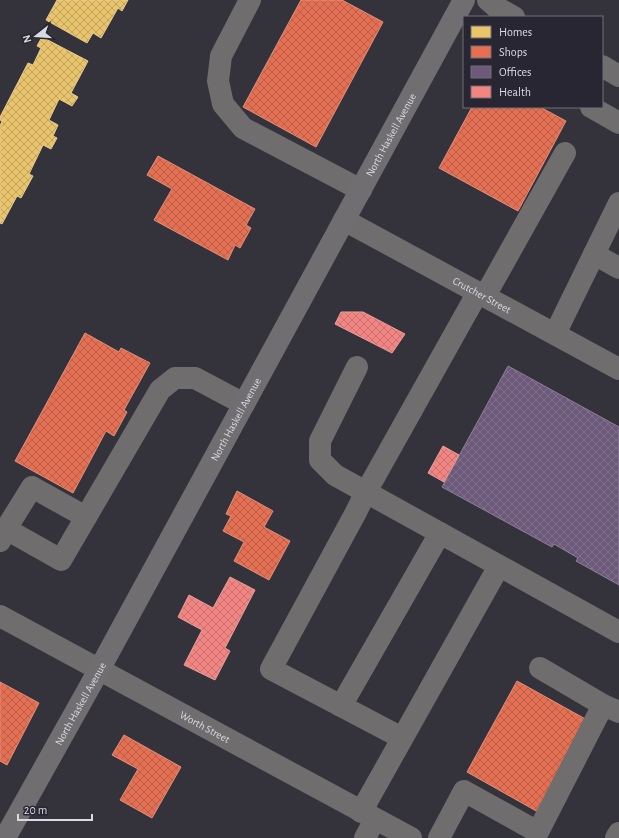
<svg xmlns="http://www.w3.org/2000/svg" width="619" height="838" viewBox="0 0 619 838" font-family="'Alegreya Sans',sans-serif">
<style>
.homes{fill:url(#homes-cross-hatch);stroke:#e5cb8e}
.shops{fill:url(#shops-cross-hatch);stroke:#e38f7d}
.offices{fill:url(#offices-cross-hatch);stroke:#8e809a}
.health{fill:url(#health-cross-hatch);stroke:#eb9e9f}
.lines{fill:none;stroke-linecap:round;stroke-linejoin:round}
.minor{stroke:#706d6e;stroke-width:22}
.major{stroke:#706e71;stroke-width:22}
.labels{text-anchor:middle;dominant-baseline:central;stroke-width:4;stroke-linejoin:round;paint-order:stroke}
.street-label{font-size:11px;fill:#dbdae3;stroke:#292633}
</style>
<defs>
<pattern id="homes-cross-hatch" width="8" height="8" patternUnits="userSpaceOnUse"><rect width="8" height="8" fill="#e9c46a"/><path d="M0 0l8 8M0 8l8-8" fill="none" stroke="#bfa360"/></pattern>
<pattern id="shops-cross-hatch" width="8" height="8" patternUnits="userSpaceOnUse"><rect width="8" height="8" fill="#e76f51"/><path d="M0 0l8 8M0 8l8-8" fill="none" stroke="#b6614d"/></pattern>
<pattern id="offices-cross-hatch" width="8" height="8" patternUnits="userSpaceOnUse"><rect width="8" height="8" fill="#6d597a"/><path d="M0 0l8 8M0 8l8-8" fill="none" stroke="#81708d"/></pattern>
<pattern id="health-cross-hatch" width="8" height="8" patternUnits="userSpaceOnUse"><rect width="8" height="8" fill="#f28482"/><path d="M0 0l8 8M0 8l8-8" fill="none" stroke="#c67372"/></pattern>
</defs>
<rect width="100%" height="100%" fill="#34323a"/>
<path class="homes" d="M57 0H128L122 11 118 8 101 38 93 33 87 43 46 20Z
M42 37 88 61 71 93 78 97 72 106 59 99 49 120 58 125 53 136 57 138 51 149 43 145 29 174 33 176 21 198 17 196 2 224 0 223V126L2 121 0 120V117L28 63 33 65 41 48 37 46Z"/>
<path class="shops" d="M301 0H342L383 22 316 147 243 107Z
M472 107H540L566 121 518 211 439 168Z
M158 156 255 209 246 225 251 228 240 248 235 245 228 260 154 220 172 189 147 175Z
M85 333 119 352 121 348 150 363 124 410 127 412 114 436 106 431 73 493 15 461Z
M237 491 273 511 264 527 290 541 269 580 234 561 244 542 223 531 231 516 226 514Z
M517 681 589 721 538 812 467 772Z
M0 682 39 703 7 765 0 761Z
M124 735 181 767 152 818 120 800 138 769 112 755Z"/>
<path class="offices" d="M508 366 619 427V585L576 561 578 558 554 544 552 547 442 487Z"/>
<path class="health" d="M341 312H363L405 334 392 353 335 324Z
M443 446 459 455 444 482 428 473Z
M230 577 255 590 225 648 230 651 215 680 184 665 202 630 178 617 189 595 213 608Z"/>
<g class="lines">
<g class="minor">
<path d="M250 0 221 56 218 81 223 104 243 128 361 190"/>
<path d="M488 0 496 7 514 17"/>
<path d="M602 66 619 76"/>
<path d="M591 107 619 123"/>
<path id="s1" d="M344 220 619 369"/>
<path d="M594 254 619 268"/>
<path d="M485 296 565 153"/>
<path d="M555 334 619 203"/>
<path d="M357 367 320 441V460L335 475 619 632"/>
<path d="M6 529 32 487 86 517"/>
<path d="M0 541 6 529 61 560 160 390 175 378H195L244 404"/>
<path id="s2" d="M0 616 411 838"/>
<path d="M540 668 603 705"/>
<path d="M341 706 440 533"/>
<path d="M402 738 271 669 355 514 366 492 478 292"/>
<path d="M361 812 499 566"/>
<path d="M365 838 375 819"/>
<path d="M439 838 464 791 538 832 603 705 619 712"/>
<path d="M616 838 619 833"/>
</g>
<path class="major" id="s3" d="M5 838 99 670 464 0"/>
</g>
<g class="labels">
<g class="street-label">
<text stroke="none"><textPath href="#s3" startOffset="802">North Haskell Avenue</textPath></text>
<text stroke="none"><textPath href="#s1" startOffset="157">Crutcher Street</textPath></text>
<text stroke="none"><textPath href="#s3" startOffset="478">North Haskell Avenue</textPath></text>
<text stroke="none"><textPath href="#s3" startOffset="154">North Haskell Avenue</textPath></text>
<text stroke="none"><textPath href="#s2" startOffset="233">Worth Street</textPath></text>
</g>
</g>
<rect x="463" y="16" width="140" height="92" fill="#292633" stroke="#706e79"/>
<rect x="471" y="26" width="20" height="12" fill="#e9c46a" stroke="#706e79"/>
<text x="499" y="36" font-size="12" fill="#dbdae3">Homes</text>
<rect x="471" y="46" width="20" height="12" fill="#e76f51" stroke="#706e79"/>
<text x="499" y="56" font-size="12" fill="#dbdae3">Shops</text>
<rect x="471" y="66" width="20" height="12" fill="#6d597a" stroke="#706e79"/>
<text x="499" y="76" font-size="12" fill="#dbdae3">Offices</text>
<rect x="471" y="86" width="20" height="12" fill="#f28482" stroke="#706e79"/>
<text x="499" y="96" font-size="12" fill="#dbdae3">Health</text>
<g transform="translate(36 36) rotate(253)" stroke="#292633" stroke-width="3" paint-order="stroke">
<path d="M0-3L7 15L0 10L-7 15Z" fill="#dbdae3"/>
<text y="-6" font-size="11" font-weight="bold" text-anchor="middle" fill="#dbdae3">N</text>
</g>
<path d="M18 814v6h74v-6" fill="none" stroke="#dbdae3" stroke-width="2"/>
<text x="24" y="814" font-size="12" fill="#dbdae3" stroke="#292633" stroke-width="3" paint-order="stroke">20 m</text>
</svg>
